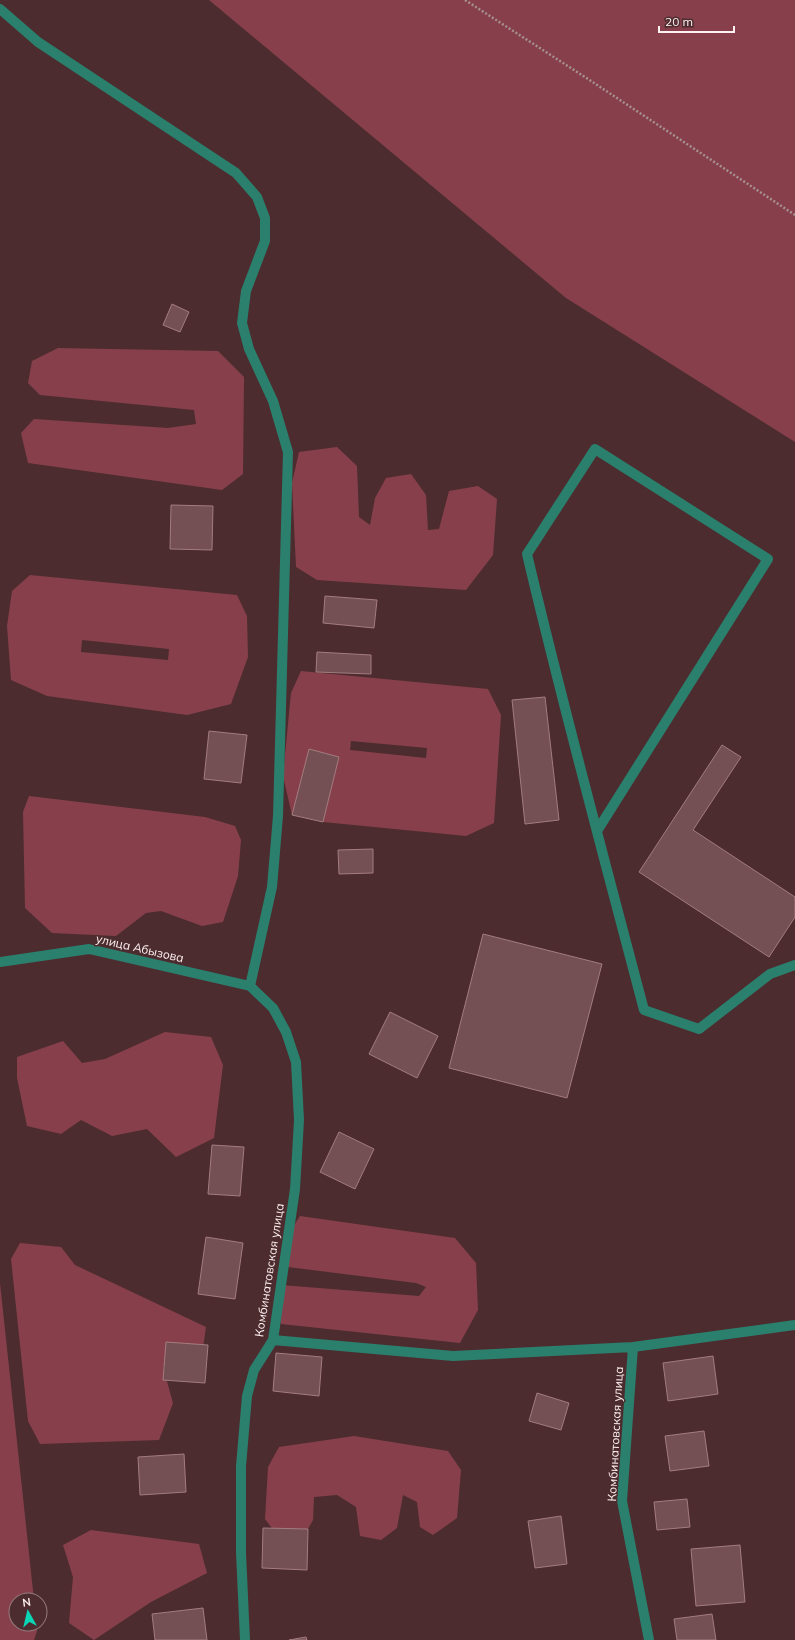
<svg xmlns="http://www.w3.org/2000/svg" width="795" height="1640" viewBox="0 0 795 1640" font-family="Mulish,sans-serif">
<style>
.green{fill:#87404b;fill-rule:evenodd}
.building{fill:#745054;stroke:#a37c7f}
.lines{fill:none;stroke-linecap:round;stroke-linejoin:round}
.path{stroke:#a79092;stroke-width:2.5;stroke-dasharray:2 2;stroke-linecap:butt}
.minor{stroke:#2b7f6d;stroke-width:10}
.labels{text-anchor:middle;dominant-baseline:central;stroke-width:3;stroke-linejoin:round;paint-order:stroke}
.street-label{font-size:12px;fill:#fff1f2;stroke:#4c2c2f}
</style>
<rect width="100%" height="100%" fill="#4c2c2f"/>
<path class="green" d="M209 0H795V442L566 298Z
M58 348 218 351 244 377 243 474 222 490 28 463 21 433 34 419 168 428 196 424 194 410 40 395 28 383 32 361Z
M337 447 357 466 359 517 370 525 375 498 386 478 411 474 426 495 428 530 439 529 449 491 478 486 497 499 493 555 466 590 317 580 296 567 292 483 299 452Z
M30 575 237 595 247 616 248 657 231 704 187 715 47 696 11 680 7 626 12 591ZM82 640 169 649 168 660 81 652Z
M301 671 488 689 501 715 494 823 466 836 323 822 292 815 283 776 291 693ZM351 741 427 748 426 758 350 750Z
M29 796 205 817 235 826 241 840 238 876 223 922 202 926 161 911 146 913 116 936 52 933 25 908 23 812Z
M165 1032 211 1037 223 1065 214 1138 176 1157 147 1129 112 1136 81 1120 61 1134 27 1126 17 1078V1057L63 1041 82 1063 105 1059Z
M300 1216 455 1238 476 1263 478 1310 460 1343 281 1324 275 1301 281 1285 419 1296 426 1287 416 1283 288 1267V1235Z
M20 1243 61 1247 75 1265 206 1327 202 1355 163 1367 173 1403 159 1440 40 1444 28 1421 11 1259Z
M0 1283 34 1600H16V1624H36L37 1631 34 1640H0Z
M354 1436 448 1451 461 1470 457 1518 433 1535 420 1527 417 1502 403 1495 397 1528 381 1540 360 1536 356 1507 337 1495 314 1497 313 1520 303 1538 280 1539 265 1519 268 1467 279 1447Z
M91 1530 199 1544 207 1573 151 1602 94 1640 69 1623 73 1577 63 1545Z"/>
<path class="building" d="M172 304 189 312 180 332 163 325Z
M171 505 213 506 212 550 170 549Z
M325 596 377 600 374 628 323 623Z
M317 652 371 655V674L316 672Z
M545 697 559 820 525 824 512 700Z
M209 731 247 735 241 783 204 779Z
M722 745 741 757 693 830 795 897V917L769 957 639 872Z
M309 749 339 757 323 822 292 815Z
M373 849V873L339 874 338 850Z
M483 934 602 964 567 1098 449 1068Z
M390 1012 438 1036 417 1078 369 1054Z
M339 1132 374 1149 355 1189 320 1172Z
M212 1145 244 1147 240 1196 208 1194Z
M206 1237 243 1243 235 1299 198 1294Z
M166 1342 208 1345 205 1383 163 1380Z
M276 1353 322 1357 319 1396 273 1391Z
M713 1356 718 1394 668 1401 663 1363Z
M537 1393 569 1403 561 1430 529 1421Z
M704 1431 709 1466 670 1471 665 1436Z
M184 1454 186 1492 140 1495 138 1457Z
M687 1499 690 1527 657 1530 654 1502Z
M561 1516 567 1564 535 1568 528 1521Z
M263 1528 308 1529 307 1570 262 1568Z
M740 1545 745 1602 696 1606 691 1549Z
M203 1608 207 1640H155L152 1614Z
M712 1614 716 1640H677L674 1619Z
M306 1637 307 1640H289Z"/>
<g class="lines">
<path class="path" d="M465 0 588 79 795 215"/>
<path class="minor" d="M0 9 38 42 236 173 257 197 265 218V241L246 291 242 323 249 349 273 401 288 452 278 816 272 887 250 986
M597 831 768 559 595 449 527 554C563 707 604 858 644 1010L699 1029 770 974 795 965
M0 962 89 949 250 986
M273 1340 453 1356 633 1347 795 1325
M633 1347 622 1501 649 1640
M245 1640 241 1553V1466L247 1396 254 1370 273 1340 295 1189 299 1120 296 1062 286 1032 273 1008 250 986"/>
</g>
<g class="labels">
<g class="street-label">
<text transform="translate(140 948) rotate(13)">улица Абызова</text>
<text transform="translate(269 1270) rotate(-81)">Комбинатовская улица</text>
<text transform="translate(615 1434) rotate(-87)">Комбинатовская улица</text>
</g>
</g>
<g transform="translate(28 1612) rotate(352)"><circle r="19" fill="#4c2c2f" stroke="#947b7d"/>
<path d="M0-3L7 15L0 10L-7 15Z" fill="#0ad5b5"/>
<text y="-6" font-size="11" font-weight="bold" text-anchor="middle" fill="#fff1f2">N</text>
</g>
<path d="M659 26v6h75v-6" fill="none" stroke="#fff1f2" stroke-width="2"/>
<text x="665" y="26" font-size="12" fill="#fff1f2" stroke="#4c2c2f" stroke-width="3" paint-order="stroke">20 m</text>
</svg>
